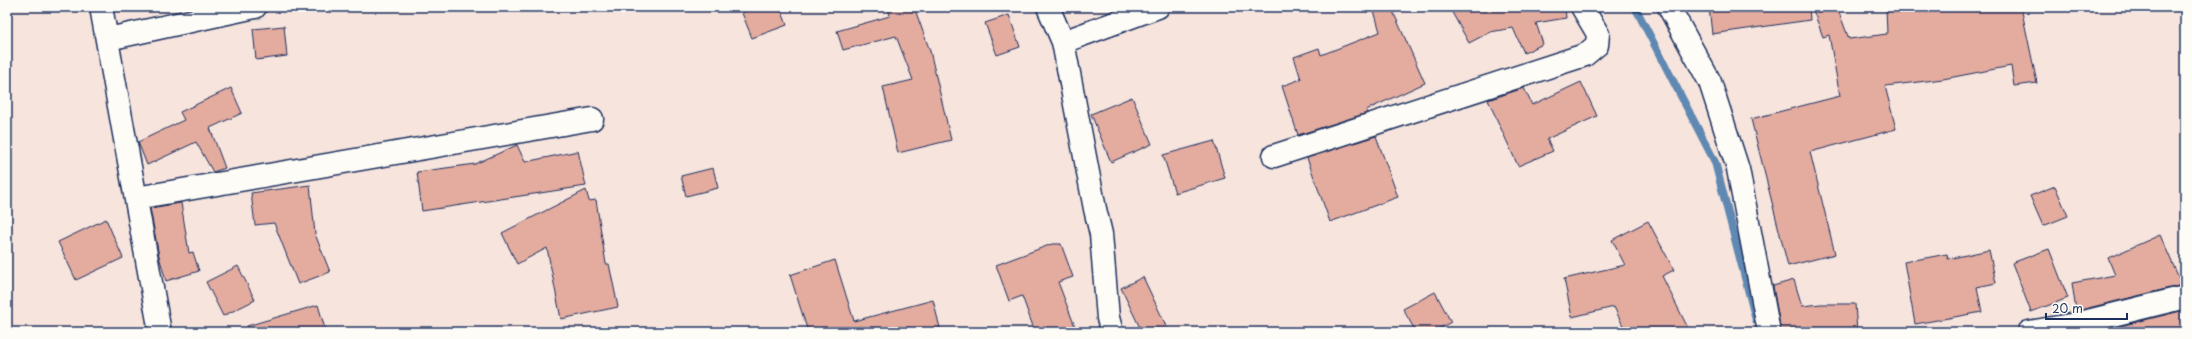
<svg xmlns="http://www.w3.org/2000/svg" width="2192" height="339" viewBox="0 0 2192 339" font-family="'Playpen Sans',sans-serif">
<style>
.lines{fill:none;stroke-linecap:round;stroke-linejoin:round}
.stream{stroke:#5e89b2;stroke-width:8}
.building{fill:#e4ab9f;stroke:#1b2f5e}
.minor-casing{stroke:#1b2f5e;stroke-width:25}
.minor{stroke:#fdfcf7;stroke-width:22}
</style>
<rect width="100%" height="100%" fill="#f6e4dd"/>
<filter id="ink" filterUnits="userSpaceOnUse"><feTurbulence type="fractalNoise" baseFrequency=".025" numOctaves="2"/><feDisplacementMap in="SourceGraphic" scale="8" xChannelSelector="R" yChannelSelector="G"/><feConvolveMatrix kernelMatrix="1 2 1 2 8 2 1 2 1" color-interpolation-filters="sRGB"/></filter>
<g filter="url(#ink)">
<g class="lines">
<path class="stream" d="M1635 7 1715 162 1756 320"/>
</g>
<path class="building" d="M756 7H780L787 25 752 38 742 13Z
M888 7H914L930 51 951 140 898 153 883 87 913 80 896 36 843 50 837 31 890 16Z
M1373 7H1391L1425 83 1366 110 1367 113 1298 135 1282 86 1301 79 1294 57 1319 48 1321 55 1380 32Z
M1449 7H1565L1566 18 1536 23 1543 44 1524 53 1513 28 1490 32 1469 43Z
M1709 7H1809L1810 20 1712 34Z
M1812 7H1837L1849 39 1887 34 1886 7H2021L2037 83 2014 86 2011 66 1943 79 1885 86 1896 129 1810 152 1835 254 1788 266 1751 119 1840 96 1829 35 1823 37Z
M1009 15 1020 47 997 55 985 23Z
M284 26 287 56 256 60 253 29Z
M1581 82 1597 116 1547 139 1553 151 1518 166 1488 100 1524 88 1532 105Z
M231 88 242 113 210 128 225 168 213 172 196 142 147 165 138 142 184 120 180 112Z
M1132 97 1152 144 1111 162 1091 114Z
M1376 136 1398 197 1330 222 1307 158Z
M1214 141 1225 178 1175 193 1163 155Z
M517 145 525 162 578 151 586 186 422 211 417 172 475 164Z
M713 168 718 188 686 196 681 176Z
M310 185 315 234 330 272 298 284 274 223 255 225 251 193Z
M2055 186 2068 216 2043 226 2030 196Z
M586 190 589 201 596 200 606 264H609L618 307 561 319 547 248 517 264 502 233Z
M181 203 189 253 193 252 199 271 166 281 159 256 150 208Z
M106 219 123 258 76 280 58 242Z
M1648 221 1674 270 1662 276 1690 332H1626L1614 307 1572 317 1564 279 1625 265 1612 240Z
M2160 235 2182 285 2076 311 2072 283 2115 275 2108 258Z
M1052 244H1061L1073 277 1058 282 1077 332H1035L1022 296 1009 301 996 265Z
M2049 249 2068 298 2031 312 2012 263Z
M1989 250 1996 283 1977 287 1982 312 1915 324 1904 262 1947 254 1948 259Z
M835 260 854 321 933 300 941 332H808L790 275Z
M238 266 255 300 223 316 206 282Z
M1143 277 1169 332H1142L1121 288Z
M1794 280 1802 306 1821 304H1855L1857 332H1781L1773 286Z
M1435 292 1451 322 1433 332H1416L1403 309Z
M318 305 326 332H248L247 326Z
M2185 310V332H2096Z"/>
<g class="lines">
<defs>
<path id="minor" d="M101 7 160 332
M1048 7 1063 42 1095 209 1101 234 1108 318 1112 332
M1669 7 1710 82 1738 169 1769 332
M108 39 255 7
M1063 42 1158 7
M1274 156 1585 55 1597 45 1598 34 1582 7
M136 198 592 119
M2029 332 2076 324 2185 297"/>
</defs>
<use href="#minor" class="minor-casing"/>
<use href="#minor" class="minor"/>
</g>
</g>
<rect width="2192" height="339" fill="none" stroke="#fdfcf7" stroke-width="24"/>
<rect x="12" y="12" width="2168" height="315" fill="none" stroke="#1b2f5e" stroke-width="1.5" filter="url(#ink)"/>
<path d="M2046 313v6h81v-6" fill="none" stroke="#1b2f5e" stroke-width="2"/>
<text x="2052" y="313" font-size="12" fill="#1b2f5e" stroke="#fdfcf7" stroke-width="3" paint-order="stroke">20 m</text>
</svg>
